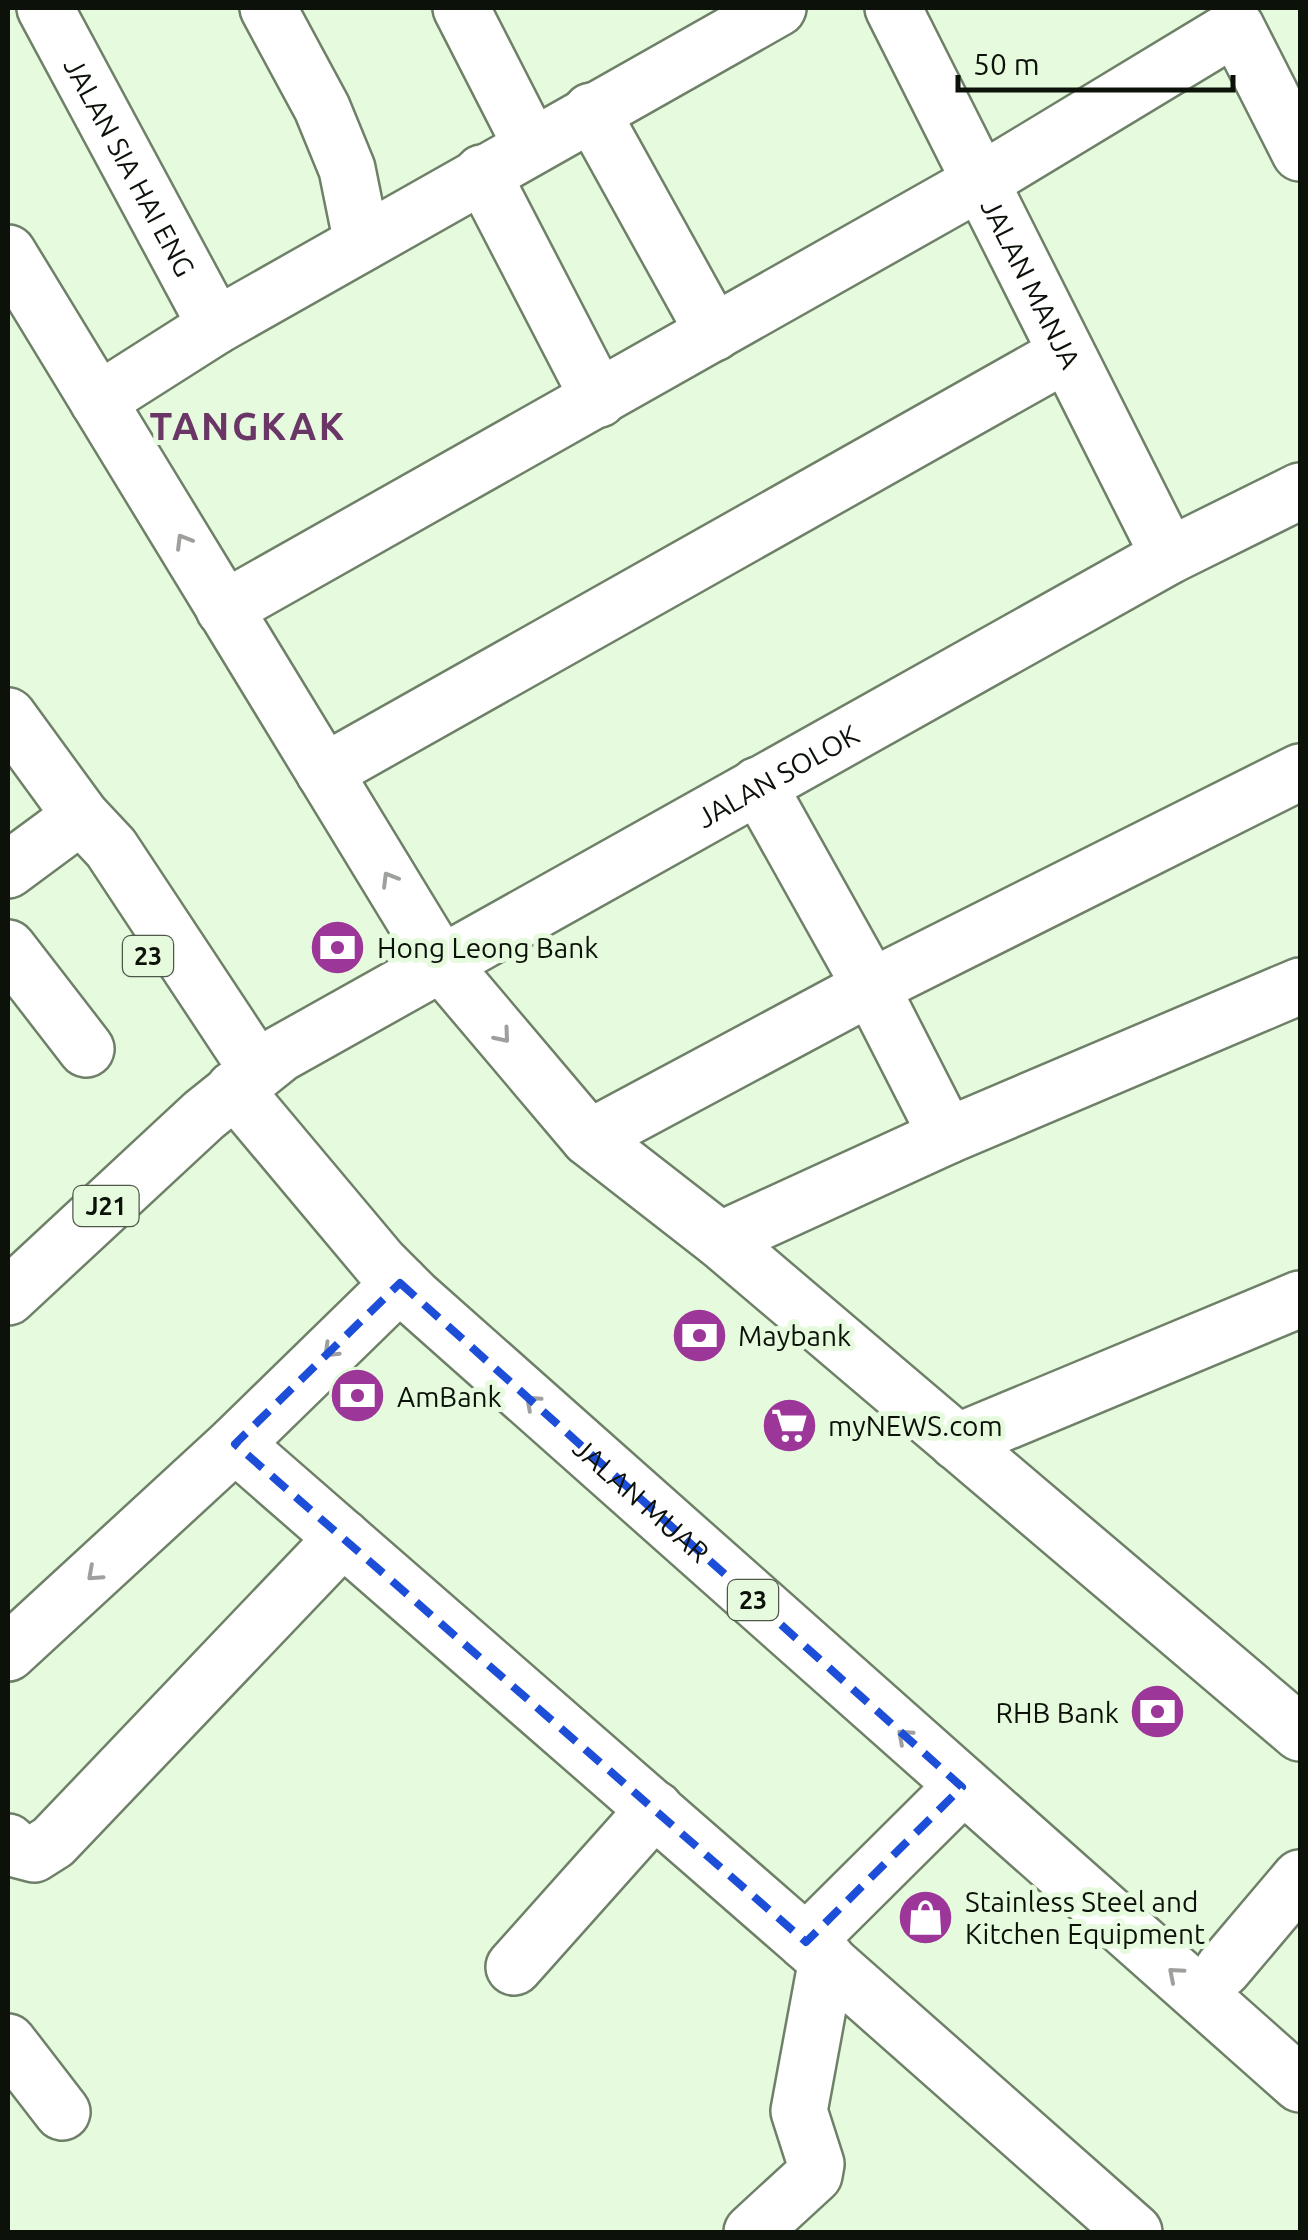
<svg xmlns="http://www.w3.org/2000/svg" width="1308" height="2240" viewBox="0 0 1308 2240" font-family="Ubuntu,sans-serif">
<style>
.lines{fill:none;stroke-linecap:round;stroke-linejoin:round}
.minor-casing{stroke:#6e8067;stroke-width:60}
.major-casing{stroke:#6e8067;stroke-width:60}
.highway-casing{stroke:#6e8067;stroke-width:60}
.minor{stroke:#fff;stroke-width:55}
.major{stroke:#fff;stroke-width:55}
.highway{stroke:#fff;stroke-width:55}
.oneway{stroke:#9ea09d}
.marked{fill:none;stroke:#1d4ed8;stroke-width:8;stroke-dasharray:20 12;stroke-linejoin:round}
.labels{text-anchor:middle;dominant-baseline:central;stroke-width:10;stroke-linejoin:round;paint-order:stroke}
.shield{fill:#e6fade;stroke:#4d5849;stroke-width:2.5}
.shield-label{font-size:25px;font-weight:bold;fill:#0c1209}
.street-label{font-size:28px;fill:#0c1209;stroke:#e6fade}
.poi-label{font-size:28px;fill:#0c1209;stroke:#e6fade;text-anchor:start}
.district-label{font-size:38px;font-weight:bold;letter-spacing:2.5px;fill:#693666;stroke:#e6fade}
</style>
<rect width="100%" height="100%" fill="#e6fade"/>
<g class="lines">
<defs>
<g id="minor">
<path id="s1" d="M45 8 216 326"/>
<path d="M268 8 322 108 347 169 362 243"/>
<path d="M461 8 531 145"/>
<path id="s2" d="M893 8 1169 556"/>
<path d="M591 111 714 333"/>
<path d="M482 173 599 399"/>
<path d="M8 253 440 962 589 1138 720 1240 1300 1733"/>
<path d="M98 401 216 326 778 8"/>
<path d="M224 609 980 182 1236 27 1300 153"/>
<path d="M324 772 1066 354"/>
<path d="M758 785 871 987 947 1136"/>
<path d="M8 870 81 816"/>
<path d="M8 948 86 1049"/>
<path d="M589 1138 871 987 1300 772"/>
<path d="M720 1240 947 1136 1300 986"/>
<path d="M957 1442 1300 1299"/>
<path d="M235 1444 806 1942 1134 2232"/>
<path d="M8 1653 235 1444 400 1283"/>
<path d="M8 1842 15 1849 34 1854 53 1842 343 1538"/>
<path d="M806 1942 962 1787"/>
<path d="M514 1967 655 1809"/>
<path d="M1223 1969 1300 1878"/>
<path d="M8 2042 62 2112"/>
<path d="M752 2232 814 2175 816 2164 799 2111 827 1959"/>
</g>
<g id="major">
<path id="s3" d="M234 1089 380 1263 414 1297 1300 2084"/>
<path id="s4" d="M8 1297 204 1115 280 1054 1169 556 1300 491"/>
</g>
<path id="highway" d="M8 716 81 816 111 848 257 1069"/>
</defs>
<use href="#minor" class="minor-casing"/>
<use href="#major" class="major-casing"/>
<use href="#highway" class="highway-casing"/>
<use href="#minor" class="minor"/>
<use href="#major" class="major"/>
<use href="#highway" class="highway"/>
</g>
<defs><path id="oneway-chevron" d="M-2-3.5L2.5 0L-2 3.5" fill="none" stroke-width="1.6" stroke-linecap="round" stroke-linejoin="round" transform="scale(2.5)"/></defs>
<g class="oneway">
<use href="#oneway-chevron" transform="translate(183 541) rotate(-121)"/>
<use href="#oneway-chevron" transform="translate(389 879) rotate(-121)"/>
<use href="#oneway-chevron" transform="translate(503 1036) rotate(50)"/>
<use href="#oneway-chevron" transform="translate(330 1351) rotate(136)"/>
<use href="#oneway-chevron" transform="translate(532 1402) rotate(-138)"/>
<use href="#oneway-chevron" transform="translate(94 1574) rotate(138)"/>
<use href="#oneway-chevron" transform="translate(904 1736) rotate(-138)"/>
<use href="#oneway-chevron" transform="translate(1175 1974) rotate(-139)"/>
</g>
<path class="marked" d="M400 1283 962 1787 806 1942 235 1444Z"/>
<defs>
<symbol id="bank-disc" viewBox="-11 -11 22 22"><circle r="9.5" fill="#9d3699" stroke="#e6fade"/><path d="M-6-4H6V4H-6ZM0-2.3a2.3 2.3 0 1 0 0 4.6a2.3 2.3 0 1 0 0-4.6Z" fill="#fff"/></symbol>
<symbol id="supermarket-disc" viewBox="-11 -11 22 22"><circle r="9.5" fill="#9d3699" stroke="#e6fade"/><path d="M-6-5.5h2.5l.6 2H6L4.5 2H-2.5L-4.4-4H-6ZM-1.5 3.2a1.3 1.3 0 1 0 .1 0ZM3 3.2a1.3 1.3 0 1 0 .1 0Z" fill="#fff"/></symbol>
<symbol id="shop-disc" viewBox="-11 -11 22 22"><circle r="9.5" fill="#9d3699" stroke="#e6fade"/><path d="M-5-2.5h2.3a2.7 3.5 0 0 1 5.4 0H5L5.5 6h-11ZM-1.5-2.5h3a1.5 2.3 0 0 0-3 0Z" fill="#fff"/></symbol>
</defs>
<g fill-rule="evenodd">
<use href="#bank-disc" x="306" y="916" width="63" height="63"/>
<use href="#bank-disc" x="668" y="1304" width="63" height="63"/>
<use href="#bank-disc" x="326" y="1364" width="63" height="63"/>
<use href="#supermarket-disc" x="758" y="1394" width="63" height="63"/>
<use href="#bank-disc" x="1126" y="1680" width="63" height="63"/>
<use href="#shop-disc" x="894" y="1886" width="63" height="63"/>
</g>
<g class="labels">
<g class="shield">
<rect x="123" y="936" width="50" height="40" rx="8"/>
<rect x="73.5" y="1186" width="65" height="40" rx="8"/>
<rect x="728" y="1580" width="50" height="40" rx="8"/>
</g>
<g class="shield-label">
<text x="148" y="956">23</text>
<text x="106" y="1206">J21</text>
<text x="753" y="1600">23</text>
</g>
<g class="street-label">
<text stroke="none"><textPath href="#s1" startOffset="180">JALAN SIA HAI ENG</textPath></text>
<text stroke="none"><textPath href="#s2" startOffset="308">JALAN MANJA</textPath></text>
<text stroke="none"><textPath href="#s4" startOffset="935">JALAN SOLOK</textPath></text>
<text stroke="none"><textPath href="#s3" startOffset="580">JALAN MUAR</textPath></text>
</g>
<g class="poi-label">
<text x="377" y="947">Hong Leong Bank</text>
<text x="738" y="1335">Maybank</text>
<text x="397" y="1396">AmBank</text>
<text x="828" y="1425">myNEWS.com</text>
<text x="1119" y="1712" text-anchor="end">RHB Bank</text>
<text x="965" y="1901">Stainless Steel and<tspan x="965" dy="32">Kitchen Equipment</tspan></text>
</g>
<g class="district-label">
<text x="248" y="426">TANGKAK</text>
</g>
</g>
<rect width="1308" height="2240" fill="none" stroke="#0c1209" stroke-width="20"/>
<path d="M958 75v15h275v-15" fill="none" stroke="#0c1209" stroke-width="5"/>
<text x="973" y="75" font-size="30" fill="#0c1209" stroke="#e6fade" stroke-width="8" paint-order="stroke">50 m</text>
</svg>
